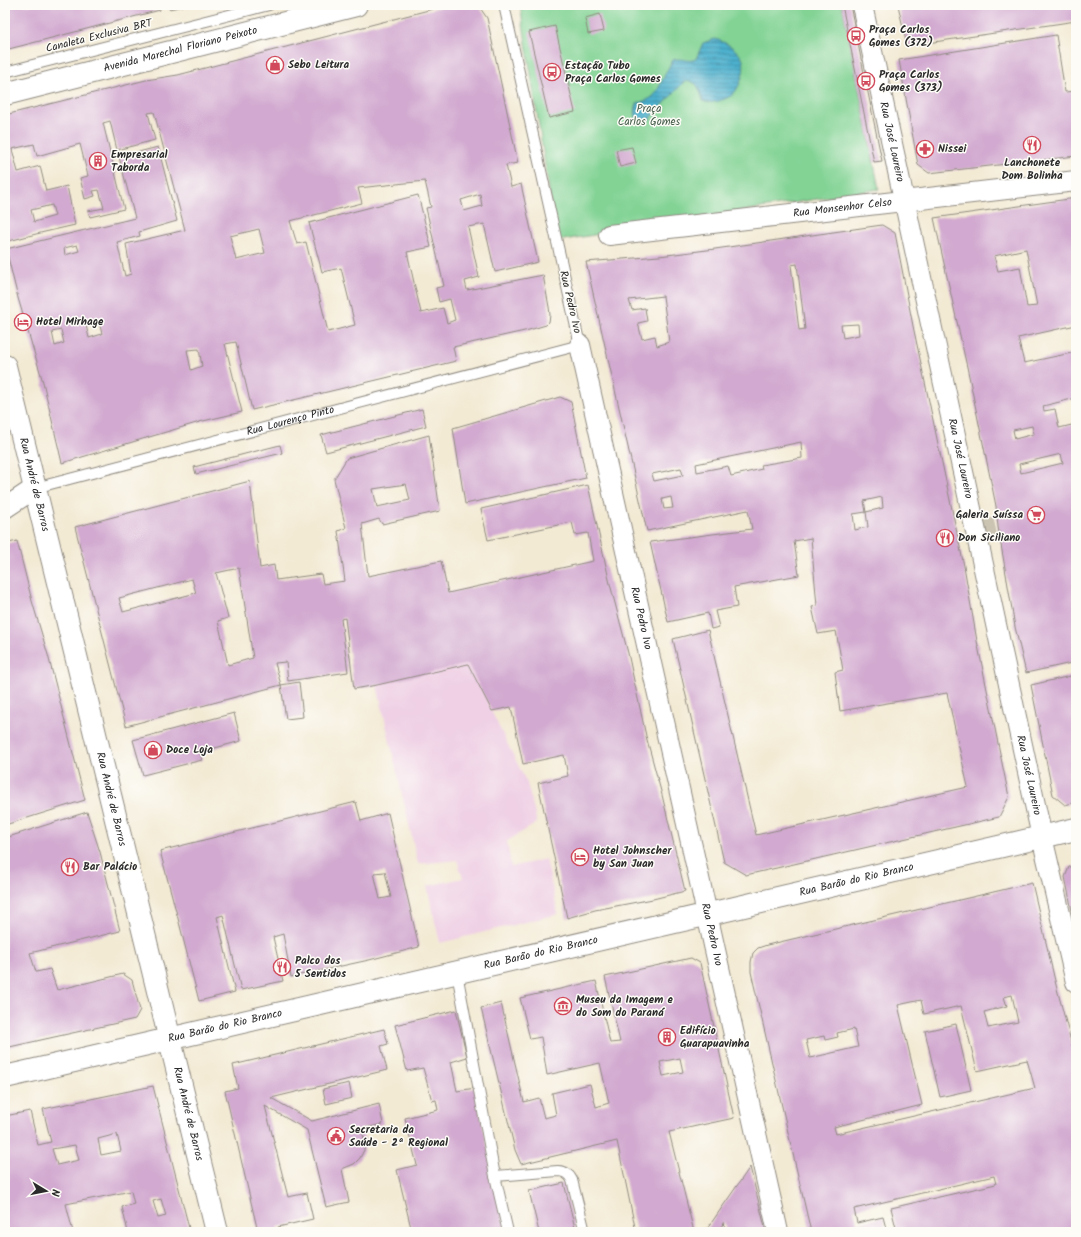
<svg xmlns="http://www.w3.org/2000/svg" width="1081" height="1237" viewBox="0 0 1081 1237" font-family="Kalam,sans-serif">
<style>
.built{fill:#efd0e5}
.green{fill:#82d394;stroke:#567f60}
.water{fill:url(#water-rules);stroke:#3c6e7c}
.building{fill:#d2a9d0;fill-rule:evenodd}
.lines{fill:none;stroke-linecap:round;stroke-linejoin:round}
.street-tunnel{stroke:#cbc4b2;stroke-width:20;stroke-dasharray:20 10;stroke-linecap:butt}
.lane-casing{stroke:#8f8a80;stroke-width:12}
.street-casing{stroke:#8f8a80;stroke-width:22}
.secondary-casing{stroke:#8f8a80;stroke-width:24}
.lane{stroke:#fff;stroke-width:10}
.street{stroke:#fff;stroke-width:20}
.secondary{stroke:#fff;stroke-width:22}
.labels{text-anchor:middle;dominant-baseline:central;stroke-width:3;stroke-linejoin:round;paint-order:stroke}
.poi-label{font-size:11px;font-weight:bold;fill:#2b2b2b;stroke:#fdfcf7;text-anchor:start}
.street-label{font-size:11px;fill:#2b2b2b;stroke:#fdfcf7}
.park-label{font-size:11px;fill:#455d4a;stroke:#fdfcf7}
</style>
<defs>
<pattern id="water-rules" width="6" height="5" patternUnits="userSpaceOnUse"><rect width="6" height="5" fill="#4eb0cd"/><path d="M0 2.5h6" fill="none" stroke="#418fa7"/></pattern>
</defs>
<rect width="100%" height="100%" fill="#fdfcf7"/>
<filter id="ink" filterUnits="userSpaceOnUse"><feTurbulence type="fractalNoise" baseFrequency=".025" numOctaves="2"/><feDisplacementMap in="SourceGraphic" scale="8" xChannelSelector="R" yChannelSelector="G"/><feConvolveMatrix kernelMatrix="1 2 1 2 8 2 1 2 1" color-interpolation-filters="sRGB"/></filter>
<filter id="wash" filterUnits="userSpaceOnUse"><feTurbulence type="fractalNoise" baseFrequency=".012" numOctaves="4" result="noise"/><feDisplacementMap in="SourceGraphic" scale="16" xChannelSelector="R" yChannelSelector="G"/><feGaussianBlur stdDeviation="0.9" result="paint"/><feColorMatrix in="noise" values="0 0 0 0 0 0 0 0 0 0 0 0 0 0 0 0 0 1.4 0 .05"/><feComposite in="paint" operator="in"/></filter>
<g filter="url(#wash)">
<rect width="100%" height="100%" fill="#f3ead4"/>
<path class="built" d="M468 664 527 783 537 823 507 841 511 867 546 859 558 914 440 943 427 886 463 878 457 860 418 864 377 685Z"/>
<path class="green" d="M520 5H842L879 189 557 241Z"/>
<path class="water" d="M715 39C725 42 736 48 742 58 747 68 740 88 732 95 725 100 710 105 703 101 699 90 699 79 684 82L647 122 644 124 639 123C635 117 634 111 637 104 642 101 646 101 651 98 658 93 660 84 664 77 666 71 670 66 673 60 683 57 688 63 696 59L703 43Z"/>
<g id="blocks">
<path class="building" d="M5 5H159L160 10 5 50Z
M168 5H184V6L169 9Z
M448 5H478L487 18 518 163 506 165 511 187 521 184 538 262 495 272 484 224 468 227 479 277 465 281 467 290 543 275 549 307 550 315 549 322 546 325 529 330 453 347 456 361 252 410 236 342 225 344 242 412 203 421 62 463 43 382 18 298 6 249 135 218 119 157 158 147 177 221 139 232 140 236 117 242 125 276 131 274 126 244 185 230 154 112 148 113 155 140 117 150 110 121 103 123 124 209 90 217 88 211 104 208 99 190 93 191 95 196 85 199 80 178 88 176 80 144 37 156 34 144 12 149 18 172 40 166 46 191 67 186 75 225 36 234 5 242V115L146 80 178 75ZM425 181 431 207 426 208 444 286 436 288 439 302 450 299 455 320 447 323 443 308 421 313 407 252 431 247 418 195 309 223 322 272 341 268 355 325 328 332 306 242 297 244 290 221 362 203 358 188ZM480 194 482 206 464 211 461 200ZM52 205 55 216 34 222 31 210ZM259 229 265 253 236 260 230 236ZM77 245 79 251 65 255 64 248ZM99 322 102 334 89 338 86 325ZM61 330 64 343 55 346 52 332ZM199 349 202 366 191 370 187 350Z
M842 5H850L882 161 874 162Z
M898 5H1076V8H1074L1076 21 907 46Z
M600 14 604 31 588 34 585 18Z
M555 26 575 112 549 118 529 32Z
M1074 32H1076V43H1075Z
M1056 35 1065 92 1076 91V156L929 173 918 165 899 60Z
M632 147 636 163 620 167 616 150Z
M1076 198V325L1018 338 1024 363 1076 352V398L1043 406 1044 411 1055 409 1059 428 1076 424V662L1026 673 1015 627 998 527 996 506 989 472 969 376 934 218ZM1026 249 1037 306 1027 307 1020 267 998 271 994 256ZM1032 426 1034 434 1015 439 1013 430ZM1061 454 1063 463 1021 473 1019 464Z
M882 225 895 233 913 326 964 566 977 641 1009 797 999 817 746 875 724 862 673 639 708 630 756 835 968 787 947 693 840 711 835 672 843 670 836 631 818 634 812 607 817 606 811 538 794 541 799 575 734 587 737 607 715 611 719 627 711 629 708 613 668 622 650 542 752 529 748 510 647 531 586 262 659 256 715 249ZM797 264 805 329 799 330 791 265ZM663 296 669 342 657 346 655 336 642 339 638 323 647 321 645 308 632 310 629 300ZM858 324 859 335 843 338 841 325ZM801 442 802 458 761 465 762 469 731 476 728 466 697 472 696 464ZM681 468 683 475 654 481 652 474ZM671 497 673 508 664 509 662 499ZM882 497 883 508 866 512 864 501ZM866 512 868 527 855 530 853 514Z
M560 397 571 402 586 478 465 504 453 428Z
M422 409 426 426 326 452 321 435Z
M429 435 440 511 382 524 379 519 362 524 368 576 441 561 448 593 593 561 588 533 575 535 572 522 488 540 481 509 588 485 610 584 628 653 646 736 662 795 685 891 653 899 595 910 567 918 538 783 568 776 564 755 523 764 511 707 492 711 468 664 377 685 354 689 345 618 341 619 348 672 288 681 286 662 275 663 281 685 126 726 75 527 250 481 260 568 274 565 276 580 321 574 323 584 345 581 338 531 346 528 334 479 347 458ZM406 484 410 500 377 507 373 489ZM239 568 253 658 228 665 218 621 228 618 216 573ZM192 579 196 593 123 612 119 598Z
M280 445 282 453 196 474 194 467Z
M17 541 32 601 48 655 85 800 5 825V544Z
M1075 675 1076 680V705H1074L1076 716V802L1065 805 1053 795 1031 685Z
M299 682 303 717 286 719 281 685Z
M234 713 241 741 200 752 202 760 143 775 133 740Z
M356 802 361 821 388 813 419 947 369 960 291 977 283 934 273 937 283 981 241 990 223 915 217 917 235 992 199 1001 180 926 160 851ZM385 872 391 897 380 899 374 873Z
M87 812 100 852 120 931 30 953 36 972 50 969 57 990 123 974 132 980 140 1010 135 1019 5 1048V838Z
M1076 866V925H1075L1065 877 1069 867Z
M1032 883 1056 985 1076 1060V1232H897L891 1208 996 1184 994 1176 854 1209 857 1223 883 1217 887 1232H811L751 972V962L753 953 758 948 767 945ZM1012 995 1018 1022 988 1028 984 1012 1007 1006 1004 997ZM921 1000 924 1014 961 1006 977 1071 1027 1060 1035 1088 836 1134 834 1127 922 1105 898 1005ZM854 1029 858 1047 810 1058 806 1040 824 1036 825 1040 838 1037 837 1033Z
M691 958 700 963 734 1118 669 1132 694 1232H636L617 1141 521 1164 515 1150 481 1008 501 1003 524 1102 539 1098 544 1118 556 1115 552 1093 590 1084 596 1107 609 1103 600 1063 547 1075 541 1037 530 1039 520 998 596 981 610 1043 620 1042 605 977ZM680 1058 683 1072 663 1076 660 1062Z
M456 1010 467 1057 451 1062 457 1091 475 1088 506 1232H412L397 1170 417 1165 405 1118 438 1110 436 1100 432 1101 423 1068 407 1071 395 1025Z
M956 1024 971 1090 940 1097 925 1031Z
M384 1029 388 1044 381 1046 387 1070 271 1098 312 1121 379 1104 383 1124 361 1129 365 1141 364 1150 360 1158 354 1164 342 1169 349 1202 326 1207 307 1130 265 1106 288 1197 307 1193 313 1219 278 1227 279 1232H258L225 1091 238 1088 233 1065Z
M349 1083 352 1098 326 1104 323 1089Z
M153 1086 190 1232H128L122 1207 134 1204 131 1191 66 1204 73 1232H5V1116L30 1111 38 1145 51 1142 43 1109ZM117 1134 121 1151 101 1155 98 1139ZM75 1145 79 1160 57 1165 52 1149ZM161 1199 166 1216 158 1218 153 1201Z
M750 1167 766 1232H726L724 1222 718 1232H705Z
M564 1183 576 1232H539L529 1191Z"/>
</g>
</g>
<g filter="url(#ink)">
<use href="#blocks" fill-opacity="0" stroke="#8f8a80" stroke-width="1"/>
<g class="lines">
<path class="street-tunnel" d="M976 532 998 527"/>
<defs>
<g id="lane">
<path d="M5 72 269 5"/>
<path id="s1" d="M35 488 580 345 504 5"/>
<path d="M457 973 495 1176 508 1232"/>
<path d="M495 1176 558 1171C565 1171 569 1174 572 1180L585 1232"/>
</g>
<g id="street">
<path id="s2" d="M862 5 1042 837 1076 982"/>
<path id="s3" d="M609 235 1076 181"/>
<path id="s4" d="M580 345 778 1232"/>
<path d="M5 508 35 488"/>
</g>
<g id="secondary">
<path id="s5" d="M5 94 356 5"/>
<path id="s6" d="M5 366 217 1232"/>
<path id="s7" d="M5 1077 1076 829"/>
</g>
</defs>
<use href="#lane" class="lane-casing"/>
<use href="#street" class="street-casing"/>
<use href="#secondary" class="secondary-casing"/>
<use href="#lane" class="lane"/>
<use href="#street" class="street"/>
<use href="#secondary" class="secondary"/>
</g>
</g>
<defs>
<symbol id="bus-ring" viewBox="-11 -11 22 22"><circle r="9.5" fill="#fdfcf7" stroke="#d1495b" stroke-width="1.5"/><path d="M-5-6H5V4H4V6H2V4H-2V6H-4V4H-5ZM-3.5-4V0h7V-4ZM-3.5 1.2v1.5H-2V1.2ZM2 1.2v1.5H3.5V1.2Z" fill="#d1495b"/></symbol>
<symbol id="shop-ring" viewBox="-11 -11 22 22"><circle r="9.5" fill="#fdfcf7" stroke="#d1495b" stroke-width="1.5"/><path d="M-5-2.5h2.3a2.7 3.5 0 0 1 5.4 0H5L5.5 6h-11ZM-1.5-2.5h3a1.5 2.3 0 0 0-3 0Z" fill="#d1495b"/></symbol>
<symbol id="restaurant-ring" viewBox="-11 -11 22 22"><circle r="9.5" fill="#fdfcf7" stroke="#d1495b" stroke-width="1.5"/><path d="M-5-6h1v4h1v-4h1v4h1v-4h1v5L-1.5 .5V6h-2V.5L-5-1ZM5-6V6H3V1.5H1.5Q1.5-4 5-6Z" fill="#d1495b"/></symbol>
<symbol id="pharmacy-ring" viewBox="-11 -11 22 22"><circle r="9.5" fill="#fdfcf7" stroke="#d1495b" stroke-width="1.5"/><path d="M-2-6h4v4h4v4h-4v4h-4v-4h-4v-4h4Z" fill="#d1495b"/></symbol>
<symbol id="building-ring" viewBox="-11 -11 22 22"><circle r="9.5" fill="#fdfcf7" stroke="#d1495b" stroke-width="1.5"/><path d="M-4-6H4V6H1V3H-1V6H-4ZM-2.5-4.3h1.7v1.8h-1.7ZM.8-4.3h1.7v1.8H.8ZM-2.5-1h1.7V.8h-1.7ZM.8-1h1.7V.8H.8Z" fill="#d1495b"/></symbol>
<symbol id="hotel-ring" viewBox="-11 -11 22 22"><circle r="9.5" fill="#fdfcf7" stroke="#d1495b" stroke-width="1.5"/><path d="M-6-4.5h1.5V1H6V5H4.5V3h-9V5H-6ZM-4 0a1.8 1.8 0 1 1 3.6 0ZM.5 0V-2.5h3Q6-2.5 6 0Z" fill="#d1495b"/></symbol>
<symbol id="supermarket-ring" viewBox="-11 -11 22 22"><circle r="9.5" fill="#fdfcf7" stroke="#d1495b" stroke-width="1.5"/><path d="M-6-5.5h2.5l.6 2H6L4.5 2H-2.5L-4.4-4H-6ZM-1.5 3.2a1.3 1.3 0 1 0 .1 0ZM3 3.2a1.3 1.3 0 1 0 .1 0Z" fill="#d1495b"/></symbol>
<symbol id="museum-ring" viewBox="-11 -11 22 22"><circle r="9.5" fill="#fdfcf7" stroke="#d1495b" stroke-width="1.5"/><path d="M0-6L6-3V-2H-6V-3ZM-5-1h2V3h-2ZM-1-1h2V3h-2ZM3-1h2V3H3ZM-6 4H6V6H-6Z" fill="#d1495b"/></symbol>
<symbol id="civic-ring" viewBox="-11 -11 22 22"><circle r="9.5" fill="#fdfcf7" stroke="#d1495b" stroke-width="1.5"/><path d="M-.6-6.5H3V-4.5H.6V-3L4-1V1h2V6H-6V1h2V-1L-.6-3ZM-1.2 2.5V6h2.4V2.5Z" fill="#d1495b"/></symbol>
</defs>
<g fill-rule="evenodd">
<use href="#bus-ring" x="846" y="26" width="20" height="20"/>
<use href="#shop-ring" x="265" y="55" width="20" height="20"/>
<use href="#bus-ring" x="542" y="62" width="20" height="20"/>
<use href="#bus-ring" x="856" y="71" width="20" height="20"/>
<use href="#restaurant-ring" x="1022" y="135" width="20" height="20"/>
<use href="#pharmacy-ring" x="915" y="139" width="20" height="20"/>
<use href="#building-ring" x="88" y="151" width="20" height="20"/>
<use href="#hotel-ring" x="13" y="312" width="20" height="20"/>
<use href="#supermarket-ring" x="1026" y="505" width="20" height="20"/>
<use href="#restaurant-ring" x="935" y="528" width="20" height="20"/>
<use href="#shop-ring" x="143" y="740" width="20" height="20"/>
<use href="#hotel-ring" x="570" y="847" width="20" height="20"/>
<use href="#restaurant-ring" x="60" y="857" width="20" height="20"/>
<use href="#restaurant-ring" x="272" y="957" width="20" height="20"/>
<use href="#museum-ring" x="553" y="996" width="20" height="20"/>
<use href="#building-ring" x="657" y="1027" width="20" height="20"/>
<use href="#civic-ring" x="326" y="1126" width="20" height="20"/>
</g>
<g class="labels">
<g class="poi-label">
<text x="869" y="30">Praça Carlos<tspan x="869" dy="13">Gomes (372)</tspan></text>
<text x="288" y="65">Sebo Leitura</text>
<text x="565" y="66">Estação Tubo<tspan x="565" dy="13">Praça Carlos Gomes</tspan></text>
<text x="879" y="75">Praça Carlos<tspan x="879" dy="13">Gomes (373)</tspan></text>
<text x="938" y="149">Nissei</text>
<text x="111" y="155">Empresarial<tspan x="111" dy="13">Taborda</tspan></text>
<text x="1032" y="163" text-anchor="middle">Lanchonete<tspan x="1032" dy="13">Dom Bolinha</tspan></text>
<text x="36" y="322">Hotel Mirhage</text>
<text x="1023" y="515" text-anchor="end">Galeria Suíssa</text>
<text x="958" y="538">Don Siciliano</text>
<text x="166" y="750">Doce Loja</text>
<text x="593" y="851">Hotel Johnscher<tspan x="593" dy="13">by San Juan</tspan></text>
<text x="83" y="867">Bar Palácio</text>
<text x="295" y="961">Palco dos<tspan x="295" dy="13">5 Sentidos</tspan></text>
<text x="576" y="1000">Museu da Imagem e<tspan x="576" dy="13">do Som do Paraná</tspan></text>
<text x="680" y="1031">Edifício<tspan x="680" dy="13">Guarapuavinha</tspan></text>
<text x="349" y="1130">Secretaria da<tspan x="349" dy="13">Saúde - 2ª Regional</tspan></text>
</g>
<g class="street-label">
<text transform="translate(99 36) rotate(-14)">Canaleta Exclusiva BRT</text>
<text stroke="none"><textPath href="#s5" startOffset="181">Avenida Marechal Floriano Peixoto</textPath></text>
<text stroke="none"><textPath href="#s2" startOffset="140">Rua José Loureiro</textPath></text>
<text stroke="none"><textPath href="#s3" startOffset="235">Rua Monsenhor Celso</textPath></text>
<text transform="translate(570 302) rotate(77)">Rua Pedro Ivo</text>
<text stroke="none"><textPath href="#s1" startOffset="264">Rua Lourenço Pinto</textPath></text>
<text stroke="none"><textPath href="#s2" startOffset="464">Rua José Loureiro</textPath></text>
<text stroke="none"><textPath href="#s6" startOffset="122">Rua André de Barros</textPath></text>
<text stroke="none"><textPath href="#s4" startOffset="280">Rua Pedro Ivo</textPath></text>
<text stroke="none"><textPath href="#s2" startOffset="788">Rua José Loureiro</textPath></text>
<text stroke="none"><textPath href="#s6" startOffset="446">Rua André de Barros</textPath></text>
<text stroke="none"><textPath href="#s7" startOffset="874">Rua Barão do Rio Branco</textPath></text>
<text stroke="none"><textPath href="#s4" startOffset="604">Rua Pedro Ivo</textPath></text>
<text stroke="none"><textPath href="#s7" startOffset="550">Rua Barão do Rio Branco</textPath></text>
<text stroke="none"><textPath href="#s7" startOffset="226">Rua Barão do Rio Branco</textPath></text>
<text stroke="none"><textPath href="#s6" startOffset="770">Rua André de Barros</textPath></text>
</g>
<g class="park-label">
<text x="649" y="109">Praça<tspan x="649" dy="13">Carlos Gomes</tspan></text>
</g>
</g>
<rect width="1081" height="1237" fill="none" stroke="#fdfcf7" stroke-width="20"/>
<g transform="translate(46 1191) rotate(100)" stroke="#fdfcf7" stroke-width="3" paint-order="stroke">
<path d="M0-3L7 15L0 10L-7 15Z" fill="#2b2b2b"/>
<text y="-6" font-size="11" font-weight="bold" text-anchor="middle" fill="#2b2b2b">N</text>
</g>
</svg>
